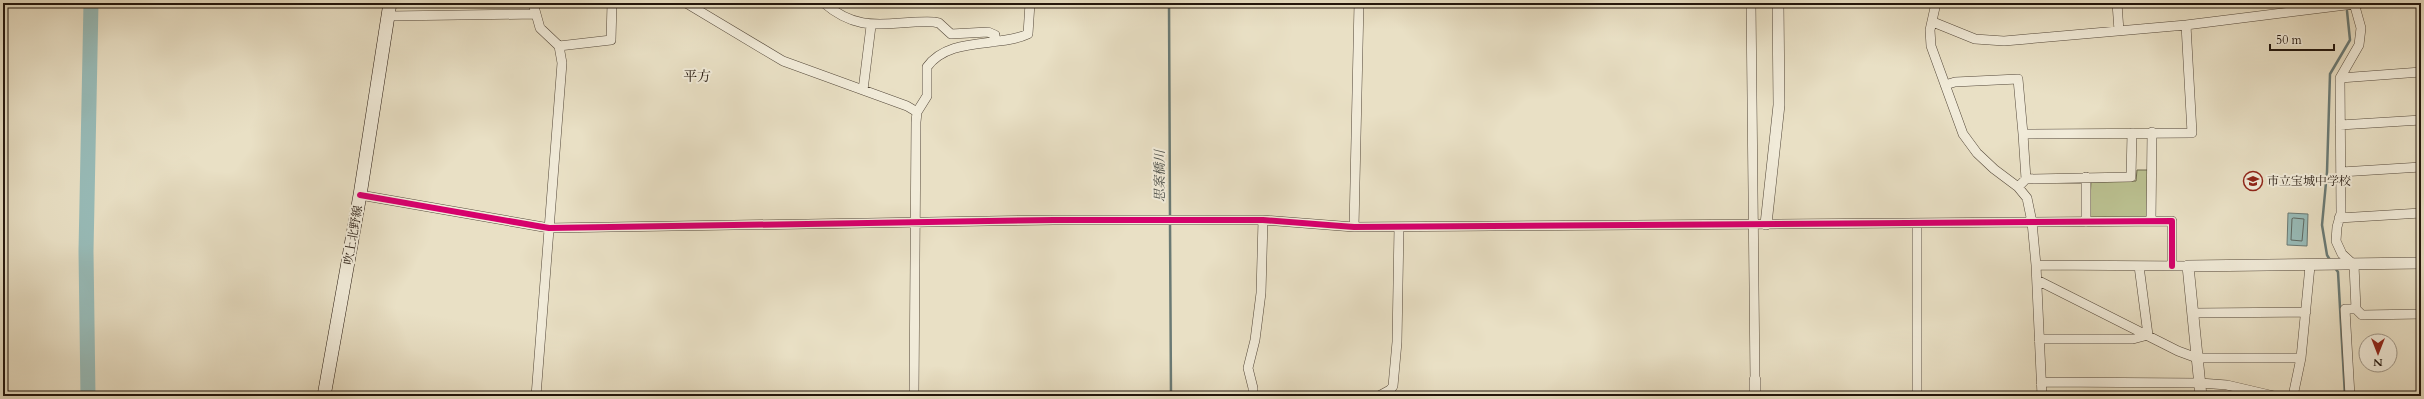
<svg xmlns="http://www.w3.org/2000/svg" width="2424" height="399" viewBox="0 0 2424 399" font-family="Cardo,'Noto Serif JP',serif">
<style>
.green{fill:#bbc191;stroke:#6e6b4e}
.water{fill:#98bcb9;stroke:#697974}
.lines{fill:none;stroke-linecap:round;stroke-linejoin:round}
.shore{stroke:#5d6862;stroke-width:1}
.stream{stroke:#697974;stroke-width:2.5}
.river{stroke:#98bcb9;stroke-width:15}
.minor-casing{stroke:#54483a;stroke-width:10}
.tertiary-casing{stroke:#54483a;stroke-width:12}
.secondary-casing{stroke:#22150c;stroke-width:14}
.minor{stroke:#f1ebd9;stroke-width:9}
.tertiary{stroke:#f1ebd9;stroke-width:11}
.secondary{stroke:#f1ebd9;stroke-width:13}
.cycleway-casing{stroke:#f1ebd9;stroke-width:8}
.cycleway{stroke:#d6006c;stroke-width:6}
.labels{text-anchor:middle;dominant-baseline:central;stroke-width:4;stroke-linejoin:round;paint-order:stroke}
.poi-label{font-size:12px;fill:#22150c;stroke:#f1ebd9;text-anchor:start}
.street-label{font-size:12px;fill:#22150c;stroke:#f1ebd9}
.water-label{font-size:13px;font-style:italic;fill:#4b4f49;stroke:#f1ebd9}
.quarter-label{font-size:14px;fill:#22150c;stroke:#f1ebd9}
</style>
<rect width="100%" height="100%" fill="#e9e0c5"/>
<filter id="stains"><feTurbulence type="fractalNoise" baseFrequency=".005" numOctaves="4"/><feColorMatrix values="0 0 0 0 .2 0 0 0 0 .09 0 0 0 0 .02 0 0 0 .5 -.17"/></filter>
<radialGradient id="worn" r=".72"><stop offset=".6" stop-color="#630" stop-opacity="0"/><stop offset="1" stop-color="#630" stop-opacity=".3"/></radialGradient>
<path class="green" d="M2137 170H2149V218L2093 219 2089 215 2091 182 2136 181Z"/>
<path class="water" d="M2288 213 2308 214 2307 246 2287 245Z"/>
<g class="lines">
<path class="shore" d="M2294 218 2304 219 2302 241 2291 240 2292 219Z"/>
<path class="stream" d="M1169 3 1170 218
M1170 223 1171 396
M2330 260 2327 255 2322 225 2327 172 2330 74 2350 40 2347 11
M2335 268 2338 272 2345 396"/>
<path class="river" d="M88 396 86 251 91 3"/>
<defs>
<path id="minor" d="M533 3 540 28 559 46 562 63 536 396
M686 3 783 61 907 106 917 112
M824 3C862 36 890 20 934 22L939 23 951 34 988 32 995 35V42
M1751 3 1755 380
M1936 3 1930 30 1931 46 1963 134 1977 153 1994 169 2018 187 2027 198 2032 222 2036 265 2042 396
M2117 3 2119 31
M390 16 536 14
M1933 22 1975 39 2004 41 2186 25 2362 3
M559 46 611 40 612 3
M2340 78 2421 72
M1945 85 1955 82 2018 79 2023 134
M863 90 871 26
M2340 125 2421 120
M2341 172 2421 167
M2026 179 2131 177 2132 133
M2018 187 2026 179 2023 134 2192 133 2186 25
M360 195 549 228 1054 220H1263L1354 227 2172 221V266
M2339 218 2421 213
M2151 221 2152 132
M2086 222V177
M1354 227 1359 3
M2036 265 2188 266
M2037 280 2178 351 2197 358H2301L2293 396
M2356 309 2362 315 2421 314
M2193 313 2306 312
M2039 339H2133L2148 335 2139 266
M2301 358 2310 266
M2041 382 2200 383 2227 385 2274 396
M914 396 916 122 917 112 927 96V67C949 36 998 48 1028 34L1030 3
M1253 396V388L1248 368 1255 340 1261 293 1263 220
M1379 396 1390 390 1393 386 1397 342 1399 227
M1917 396V224
M2350 396 2345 309H2356L2354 265 2342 254 2336 241 2337 227 2341 213 2340 78 2359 45 2361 28 2354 3"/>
<path id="tertiary" d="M1766 224 1779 105 1778 3
M1755 396V380
M2201 396 2188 266 2421 263"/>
<path id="secondary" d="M324 396 360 195 390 3"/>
</defs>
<use href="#minor" class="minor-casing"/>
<use href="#tertiary" class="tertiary-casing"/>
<use href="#secondary" class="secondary-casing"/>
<use href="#minor" class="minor"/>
<use href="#tertiary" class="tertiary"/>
<use href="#secondary" class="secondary"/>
<defs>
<path id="cycleway" d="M360 195 549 228 1054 220H1263L1354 227 2172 221V266"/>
</defs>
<use href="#cycleway" class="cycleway-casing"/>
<use href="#cycleway" class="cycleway"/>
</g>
<defs>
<symbol id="school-ring" viewBox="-11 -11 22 22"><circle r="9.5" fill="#f1ebd9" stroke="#8f2418" stroke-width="1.5"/><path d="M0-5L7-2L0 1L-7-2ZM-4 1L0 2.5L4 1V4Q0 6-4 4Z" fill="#8f2418"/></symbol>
</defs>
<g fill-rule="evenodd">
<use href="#school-ring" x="2242" y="170" width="22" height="22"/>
</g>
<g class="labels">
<g class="poi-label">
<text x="2267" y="181">市立宝城中学校</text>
</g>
<g class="street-label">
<text transform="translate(353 235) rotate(-80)">吹上北野線</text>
</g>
<g class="water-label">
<text transform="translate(1160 176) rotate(-90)">思案橋川</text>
</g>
<g class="quarter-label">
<text x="697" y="76">平方</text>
</g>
</g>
<rect width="2424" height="399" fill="none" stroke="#e9e0c5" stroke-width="16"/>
<rect x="4" y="4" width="2416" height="391" fill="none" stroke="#22150c" stroke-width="2"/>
<rect x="8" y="8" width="2408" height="383" fill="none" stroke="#22150c"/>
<g transform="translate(2378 353) rotate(180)"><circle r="19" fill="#f1ebd9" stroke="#9e9587"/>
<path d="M0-3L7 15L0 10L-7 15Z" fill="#8f2418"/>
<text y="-6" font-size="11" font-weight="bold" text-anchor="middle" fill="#22150c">N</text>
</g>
<path d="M2270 44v6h64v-6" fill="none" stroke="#22150c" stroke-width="2"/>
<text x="2276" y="44" font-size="12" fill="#22150c" stroke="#f1ebd9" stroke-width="3" paint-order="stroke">50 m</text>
<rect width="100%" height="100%" filter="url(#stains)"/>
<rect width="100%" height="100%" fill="url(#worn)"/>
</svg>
